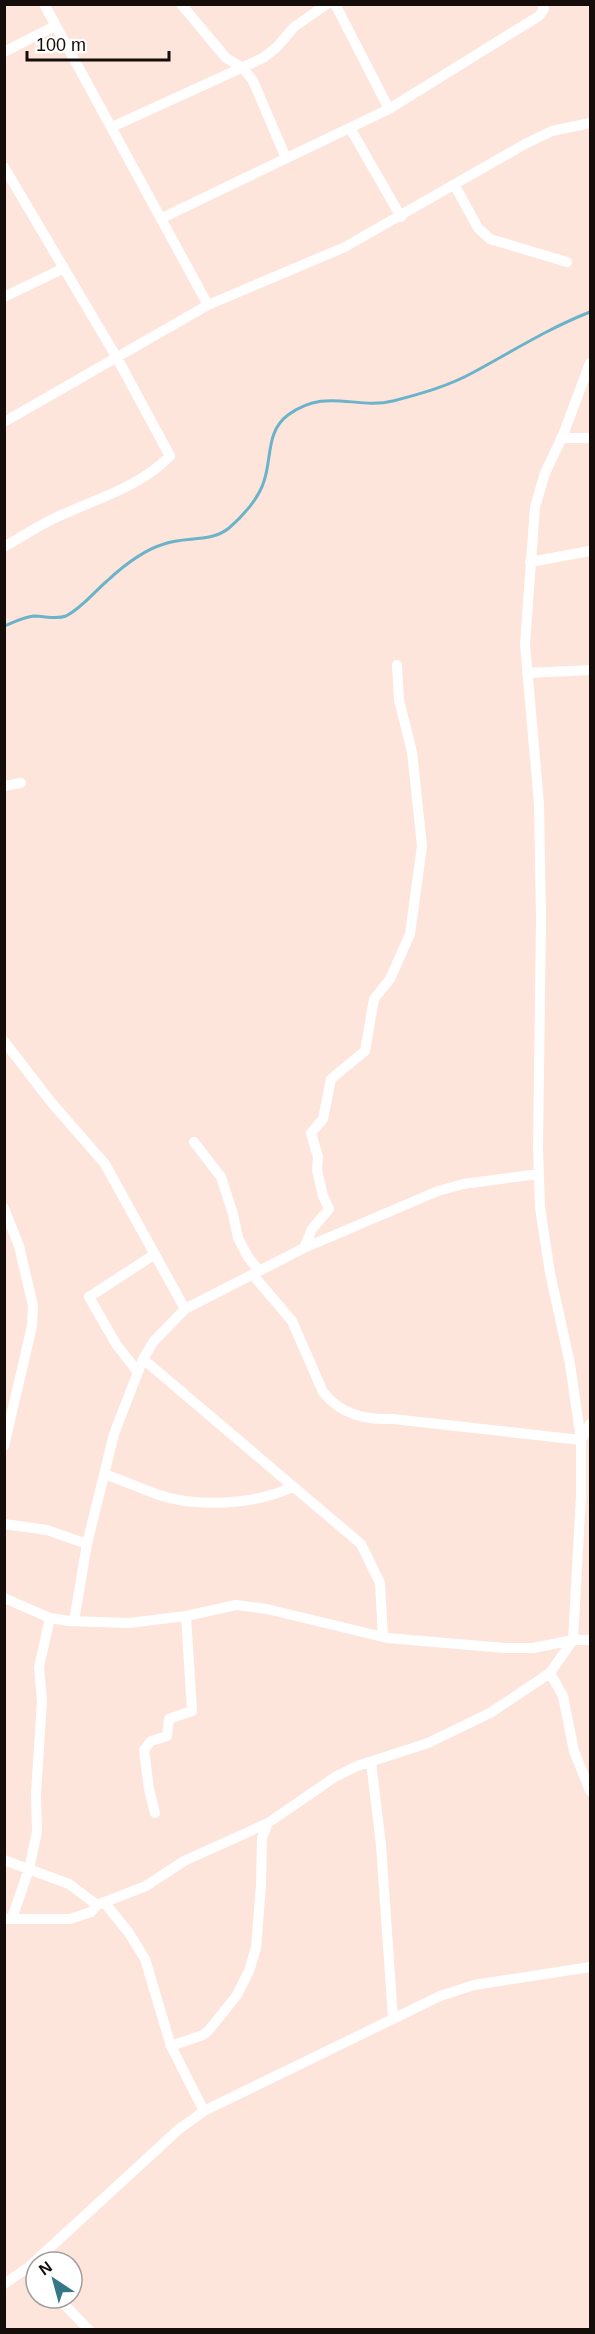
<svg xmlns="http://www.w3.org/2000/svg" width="595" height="2334" viewBox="0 0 595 2334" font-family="Helvetica,sans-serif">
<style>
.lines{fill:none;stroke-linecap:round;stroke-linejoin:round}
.stream{stroke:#6bb3ca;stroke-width:3}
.minor{stroke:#fff;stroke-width:10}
</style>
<rect width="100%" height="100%" fill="#fde5db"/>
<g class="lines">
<path class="stream" d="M4 626C14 622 24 617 34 616 45 616 56 620 66 616 82 608 94 592 107 581 122 567 144 550 164 544 185 536 211 543 229 528 243 516 259 498 264 481 272 458 266 431 288 415 326 387 355 410 393 401 420 394 449 386 474 372 513 351 549 328 590 312"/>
<path class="minor" d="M44 4 208 305
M181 4 226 58 243 68 253 81 286 158
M335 4 389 109
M4 52 55 26
M112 127 263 58 277 47 294 27 327 4
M350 128 401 217
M4 167 117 358 170 456C139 488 92 500 53 519 36 527 20 538 4 547
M455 186 478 228 490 239 567 262
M162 218 389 109 539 16 544 9 542 4
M4 297 64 268
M4 422 208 305 345 247 525 144 552 131 590 123
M561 438H590
M530 562 590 551
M527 673 590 670
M4 786 21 783
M4 1041 51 1102 105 1164 185 1309
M194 1142 221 1177 233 1214 238 1238 248 1257 259 1271
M4 1208 19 1246 33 1306 32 1326 4 1446
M304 1248 312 1229 329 1209 323 1196 317 1170 318 1157 311 1133 323 1119 331 1079 365 1051 374 999 390 979 410 934 422 846 412 752 399 700 397 665
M253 1275 292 1321 323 1392C341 1415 366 1420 393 1419L581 1440
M143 1359 361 1544 380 1583 383 1637
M137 1371 116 1344 89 1297 155 1254
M581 1440 590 1424
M104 1474C122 1480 139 1488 156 1494 196 1508 255 1505 292 1487
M4 1524 47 1530 87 1544
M4 1598 50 1618 69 1621 129 1623 186 1616 236 1605 267 1609 387 1638 505 1648H533L573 1640H590
M74 1621 87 1544 114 1434 143 1359 154 1341 185 1309 304 1248 438 1191 463 1184 539 1174
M550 1673 563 1696 574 1751 590 1791
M371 1762 381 1845 393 2019
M155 1813 149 1789 144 1750 151 1741 167 1736 169 1719 192 1711 186 1616
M4 1860 69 1884 97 1905
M104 1902 129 1933 145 1959 171 2046 204 2111
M12 1918 29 1869 37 1832 36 1793 42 1701 39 1667 50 1618
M4 1919H70L91 1912 97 1905 146 1886 184 1861 268 1823 335 1777 357 1766 428 1743 490 1713 550 1673 573 1640 581 1496V1440L570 1364 550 1273 540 1207 538 1149 541 919 539 804 525 644 535 507 545 473 563 435 590 363
M171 2046 203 2035 209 2030 237 1995 249 1971 256 1948 261 1885 262 1838 268 1823
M4 2284 30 2266 178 2130 204 2111 440 1996 474 1985 590 1967
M58 2298 89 2330"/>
</g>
<rect width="595" height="2334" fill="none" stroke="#140d09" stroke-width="12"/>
<g transform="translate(54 2280) rotate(324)"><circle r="28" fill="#ffffff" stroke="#a19e9d" stroke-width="1.5"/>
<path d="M0-4.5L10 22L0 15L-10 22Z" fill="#357689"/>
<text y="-9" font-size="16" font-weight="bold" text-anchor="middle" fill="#140d09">N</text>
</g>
<path d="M27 51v9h142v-9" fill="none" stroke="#140d09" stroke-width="3"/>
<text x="36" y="51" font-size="18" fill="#140d09" stroke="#ffffff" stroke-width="4.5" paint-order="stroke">100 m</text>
</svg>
